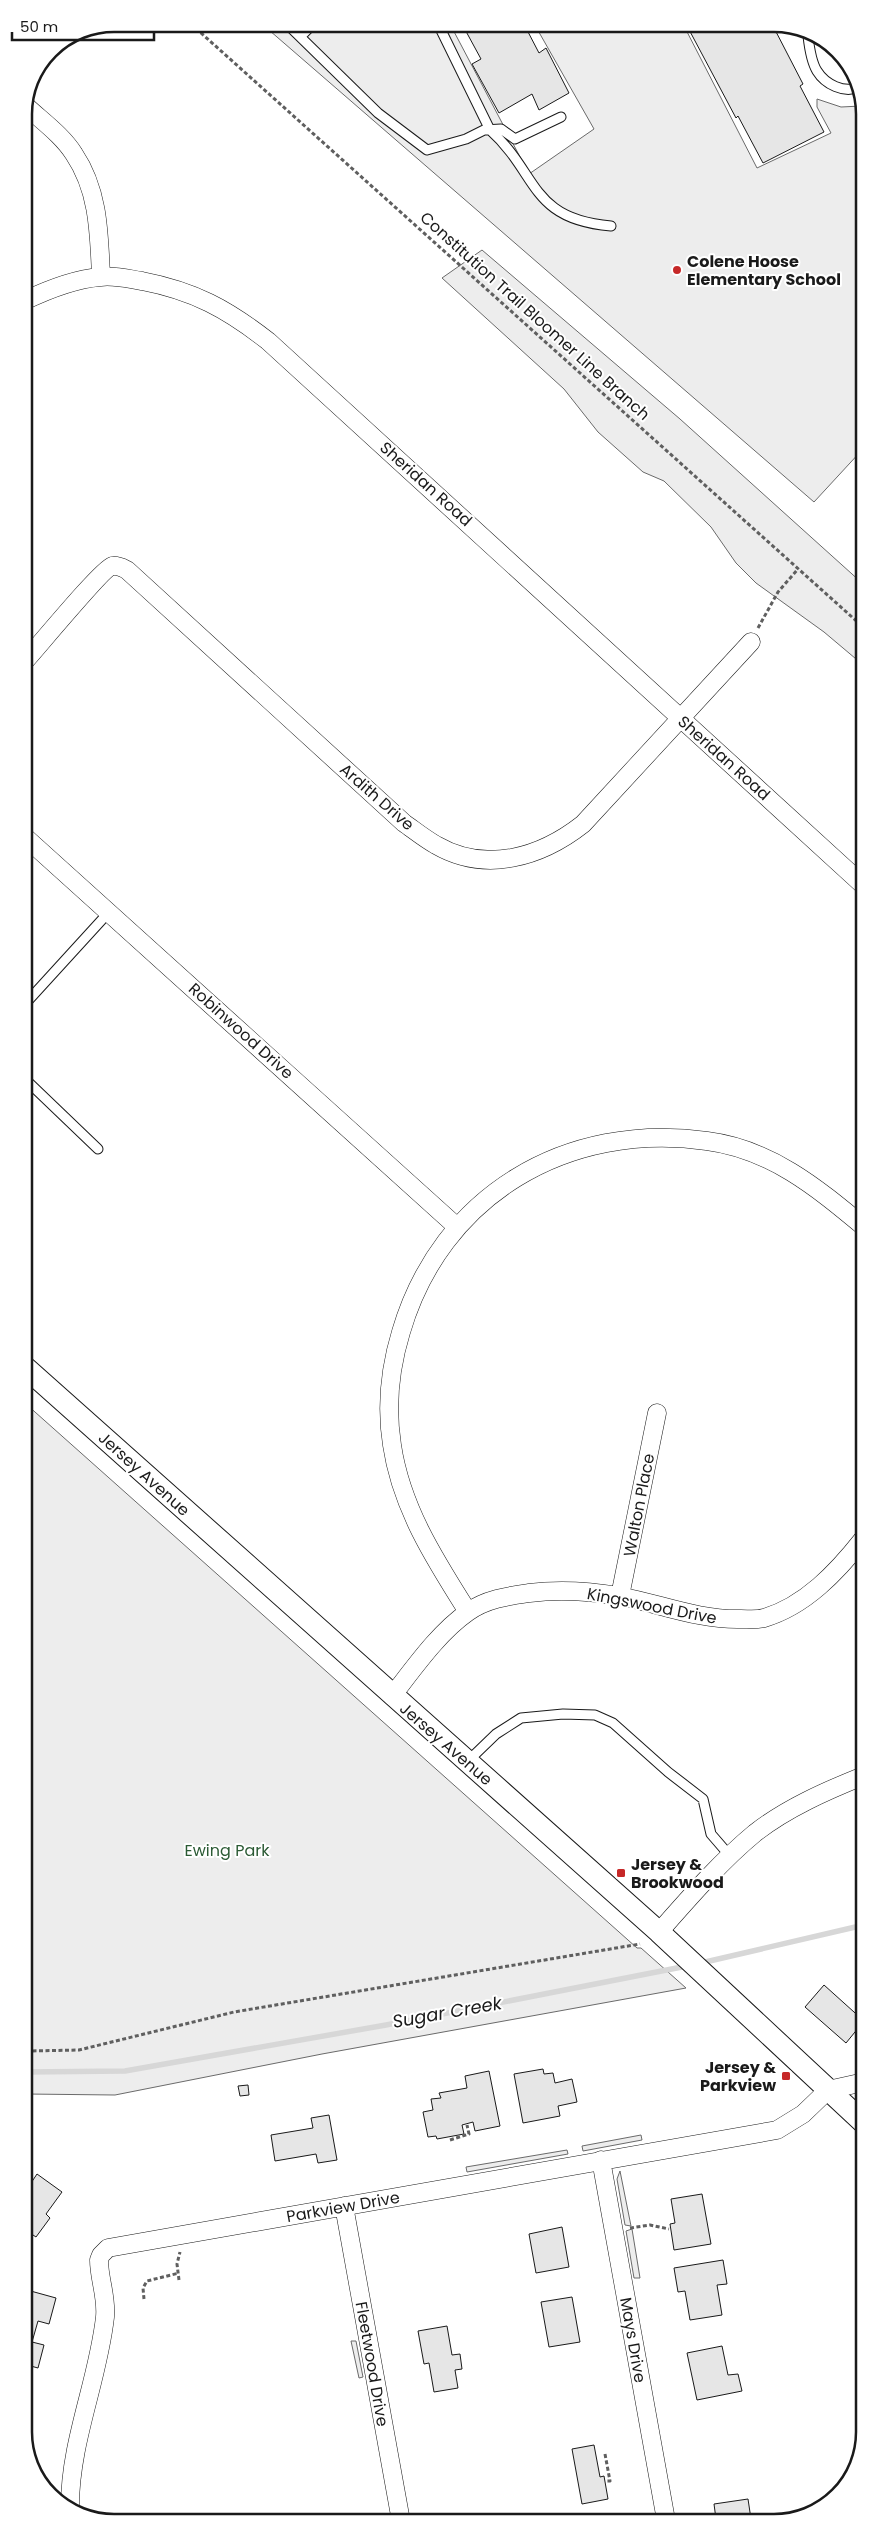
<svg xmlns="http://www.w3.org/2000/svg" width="888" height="2546" viewBox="0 0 888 2546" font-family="Poppins,sans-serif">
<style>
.built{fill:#ededed;stroke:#6a6a6a}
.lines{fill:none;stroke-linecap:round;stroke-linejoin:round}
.stream{stroke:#d7d7d7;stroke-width:5.5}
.building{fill:#e6e6e6;stroke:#1a1a1a}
.service-casing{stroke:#1a1a1a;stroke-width:11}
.minor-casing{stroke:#1a1a1a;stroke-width:19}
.tertiary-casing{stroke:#1a1a1a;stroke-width:23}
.path{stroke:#5f5f5f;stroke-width:3;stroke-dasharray:4 2.5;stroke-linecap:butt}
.service{stroke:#fff;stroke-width:9}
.minor{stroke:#fff;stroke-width:18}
.tertiary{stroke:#fff;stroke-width:21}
.poi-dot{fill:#c62828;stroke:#fff;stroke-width:2}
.labels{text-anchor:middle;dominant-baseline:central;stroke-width:4;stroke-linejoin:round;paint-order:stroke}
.poi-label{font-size:16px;font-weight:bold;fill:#1a1a1a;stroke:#fff;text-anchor:start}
.street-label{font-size:16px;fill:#1a1a1a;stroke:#fff}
.park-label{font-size:16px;fill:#2b5a34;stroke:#fff}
.water-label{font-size:18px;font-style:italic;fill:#1a1a1a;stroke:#fff}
.rim{fill:none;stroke:#1a1a1a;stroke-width:2.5}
</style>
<rect width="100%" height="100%" fill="#fff"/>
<path class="built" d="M262 24H450L529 174 594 129 536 27 542 24H683L757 168 831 133 817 107V99L841 107 861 106 862 450 814 502Z
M482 250 680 419 862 583V664L824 632 756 583 736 563 711 527 664 481 643 472 598 432 564 389 442 278Z
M26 1404 637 1948H641L686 1988 322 2054 115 2095 26 2094Z
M641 2135 642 2140 583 2151 582 2146Z
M567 2150 568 2154 467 2172 466 2167Z
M620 2171 631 2226 625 2225 617 2179Z
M632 2229 640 2278H634L626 2231Z
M351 2341H356L363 2377 359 2378Z"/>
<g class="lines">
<path class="stream" d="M701 1963 864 1925
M26 2072 125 2071 386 2025 687 1966"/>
</g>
<path class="building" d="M462 24H534L526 28 539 53 546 48 569 93 539 110 532 94 499 113 472 64 481 59Z
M686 24H772L803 84 800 86 824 132 763 163 738 116 736 118Z
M824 1985 864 2021 846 2043 805 2007Z
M543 2069 544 2074 553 2073 555 2083 572 2079 577 2102 558 2106 560 2116 523 2123 514 2074Z
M489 2071 500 2126 475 2131 473 2122 462 2125 464 2134 437 2139 436 2136 428 2137 423 2112 433 2110 431 2099 441 2098 439 2093 467 2088 465 2076Z
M248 2085 249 2095 240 2096 238 2086Z
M329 2115 337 2160 318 2163 316 2154 275 2161 271 2135 313 2128 311 2118Z
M37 2174 62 2192 46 2214 50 2218 36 2237 27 2231V2189Z
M702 2194 711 2244 674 2250 670 2224 675 2223 671 2199Z
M562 2227 569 2267 536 2273 529 2234Z
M723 2260 727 2284 717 2285 722 2315 690 2320 685 2291 678 2292 674 2268Z
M27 2290 56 2298 49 2324 38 2321 32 2342 44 2345 38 2368 27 2365Z
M572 2297 580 2342 549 2347 541 2302Z
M447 2326 452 2355 460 2354 462 2369 455 2370 458 2388 434 2392 429 2363 424 2364 418 2331Z
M722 2346 728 2375 738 2374 742 2391 697 2400 687 2353Z
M594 2445 600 2477 604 2476 608 2499 582 2504 572 2449Z
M748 2499 751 2519H716L714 2504Z"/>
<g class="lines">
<defs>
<path id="service" d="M287 24 378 113 427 150 466 139 484 130 501 129 515 139 561 117
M438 24 490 130C539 174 529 219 611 226
M301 36 313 24
M808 36C809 45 812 63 817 71 825 84 844 94 859 87
M25 1004 109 912
M25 1079 98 1149
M467 1762 496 1734 521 1718 563 1714 595 1715 613 1723 668 1772 703 1799 711 1834 730 1856"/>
<path id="minor" d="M26 106C42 121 62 135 74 154 99 191 99 234 101 276
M24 301C47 290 75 279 100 277 114 275 129 279 142 281 194 291 227 309 268 341L862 884
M25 661C37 648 102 569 112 566 118 565 123 568 127 570L404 823C414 830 425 839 436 845 486 874 541 857 583 824L751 642
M25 837 456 1226
M620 1596 657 1413
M468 1612C435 1560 401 1507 392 1445 386 1407 390 1368 401 1332 441 1195 567 1121 707 1141 770 1149 816 1187 863 1226
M392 1696C414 1668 438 1633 468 1612 486 1599 508 1596 529 1593 559 1589 589 1591 619 1596 661 1604 698 1620 741 1619 749 1619 757 1620 764 1618 805 1606 837 1572 863 1539
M659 1932C689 1898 720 1862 755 1833 787 1808 826 1791 863 1776
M601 2160 666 2520
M344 2206 401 2521
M70 2506C70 2441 98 2381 105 2317 107 2297 99 2279 99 2260L101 2255 108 2248 777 2130 803 2114 828 2090 864 2082"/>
<path id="tertiary" d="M26 1368 659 1932 864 2123"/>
</defs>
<use href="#service" class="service-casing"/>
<use href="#minor" class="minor-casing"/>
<use href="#tertiary" class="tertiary-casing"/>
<path class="path" d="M191 24 862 626
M758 628 778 592 798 569
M26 2051 79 2050 234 2012 640 1944
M450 2140 469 2134 467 2125
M630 2228 650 2225 669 2229
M179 2280 177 2264 180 2252
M144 2299 143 2288 147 2281 179 2273
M605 2454 610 2481H606"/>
<use href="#service" class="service"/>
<use href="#minor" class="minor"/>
<use href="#tertiary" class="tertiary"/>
</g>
<g class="poi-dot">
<circle cx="677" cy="270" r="5"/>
<rect x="616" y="1868" width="10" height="10" rx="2.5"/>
<rect x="781" y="2071" width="10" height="10" rx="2.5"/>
</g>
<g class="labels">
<g class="poi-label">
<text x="687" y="261">Colene Hoose<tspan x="687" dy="18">Elementary School</tspan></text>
<text x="631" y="1864">Jersey &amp;<tspan x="631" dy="18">Brookwood</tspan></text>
<text x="776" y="2067" text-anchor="end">Jersey &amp;<tspan x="776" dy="18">Parkview</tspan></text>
</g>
<g class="street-label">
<text transform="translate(535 316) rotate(42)">Constitution Trail Bloomer Line Branch</text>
<text transform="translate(426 484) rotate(42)">Sheridan Road</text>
<text transform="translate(724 758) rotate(42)">Sheridan Road</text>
<text transform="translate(377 797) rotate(41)">Ardith Drive</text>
<text transform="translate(241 1031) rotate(42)">Robinwood Drive</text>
<text transform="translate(144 1474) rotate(42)">Jersey Avenue</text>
<text transform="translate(639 1505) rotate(-79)">Walton Place</text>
<text transform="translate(652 1606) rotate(11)">Kingswood Drive</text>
<text transform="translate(446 1744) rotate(41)">Jersey Avenue</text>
<text transform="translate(343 2207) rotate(-10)">Parkview Drive</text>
<text transform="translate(633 2340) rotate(80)">Mays Drive</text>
<text transform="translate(372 2364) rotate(80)">Fleetwood Drive</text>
</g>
<g class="park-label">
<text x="227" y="1850">Ewing Park</text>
</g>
<g class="water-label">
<text transform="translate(447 2012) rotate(-10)">Sugar Creek</text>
</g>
</g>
<path d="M0 0H888V2546H0ZM114 32H774A82 82 0 0 1 856 114V2432A82 82 0 0 1 774 2514H114A82 82 0 0 1 32 2432V114A82 82 0 0 1 114 32Z" fill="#fff" fill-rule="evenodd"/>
<path class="rim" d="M114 32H774A82 82 0 0 1 856 114V2432A82 82 0 0 1 774 2514H114A82 82 0 0 1 32 2432V114A82 82 0 0 1 114 32Z"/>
<path d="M12 32v8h142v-8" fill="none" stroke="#1a1a1a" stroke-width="2.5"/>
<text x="20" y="32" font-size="15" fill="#1a1a1a" stroke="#ffffff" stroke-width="4" paint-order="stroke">50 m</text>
</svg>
